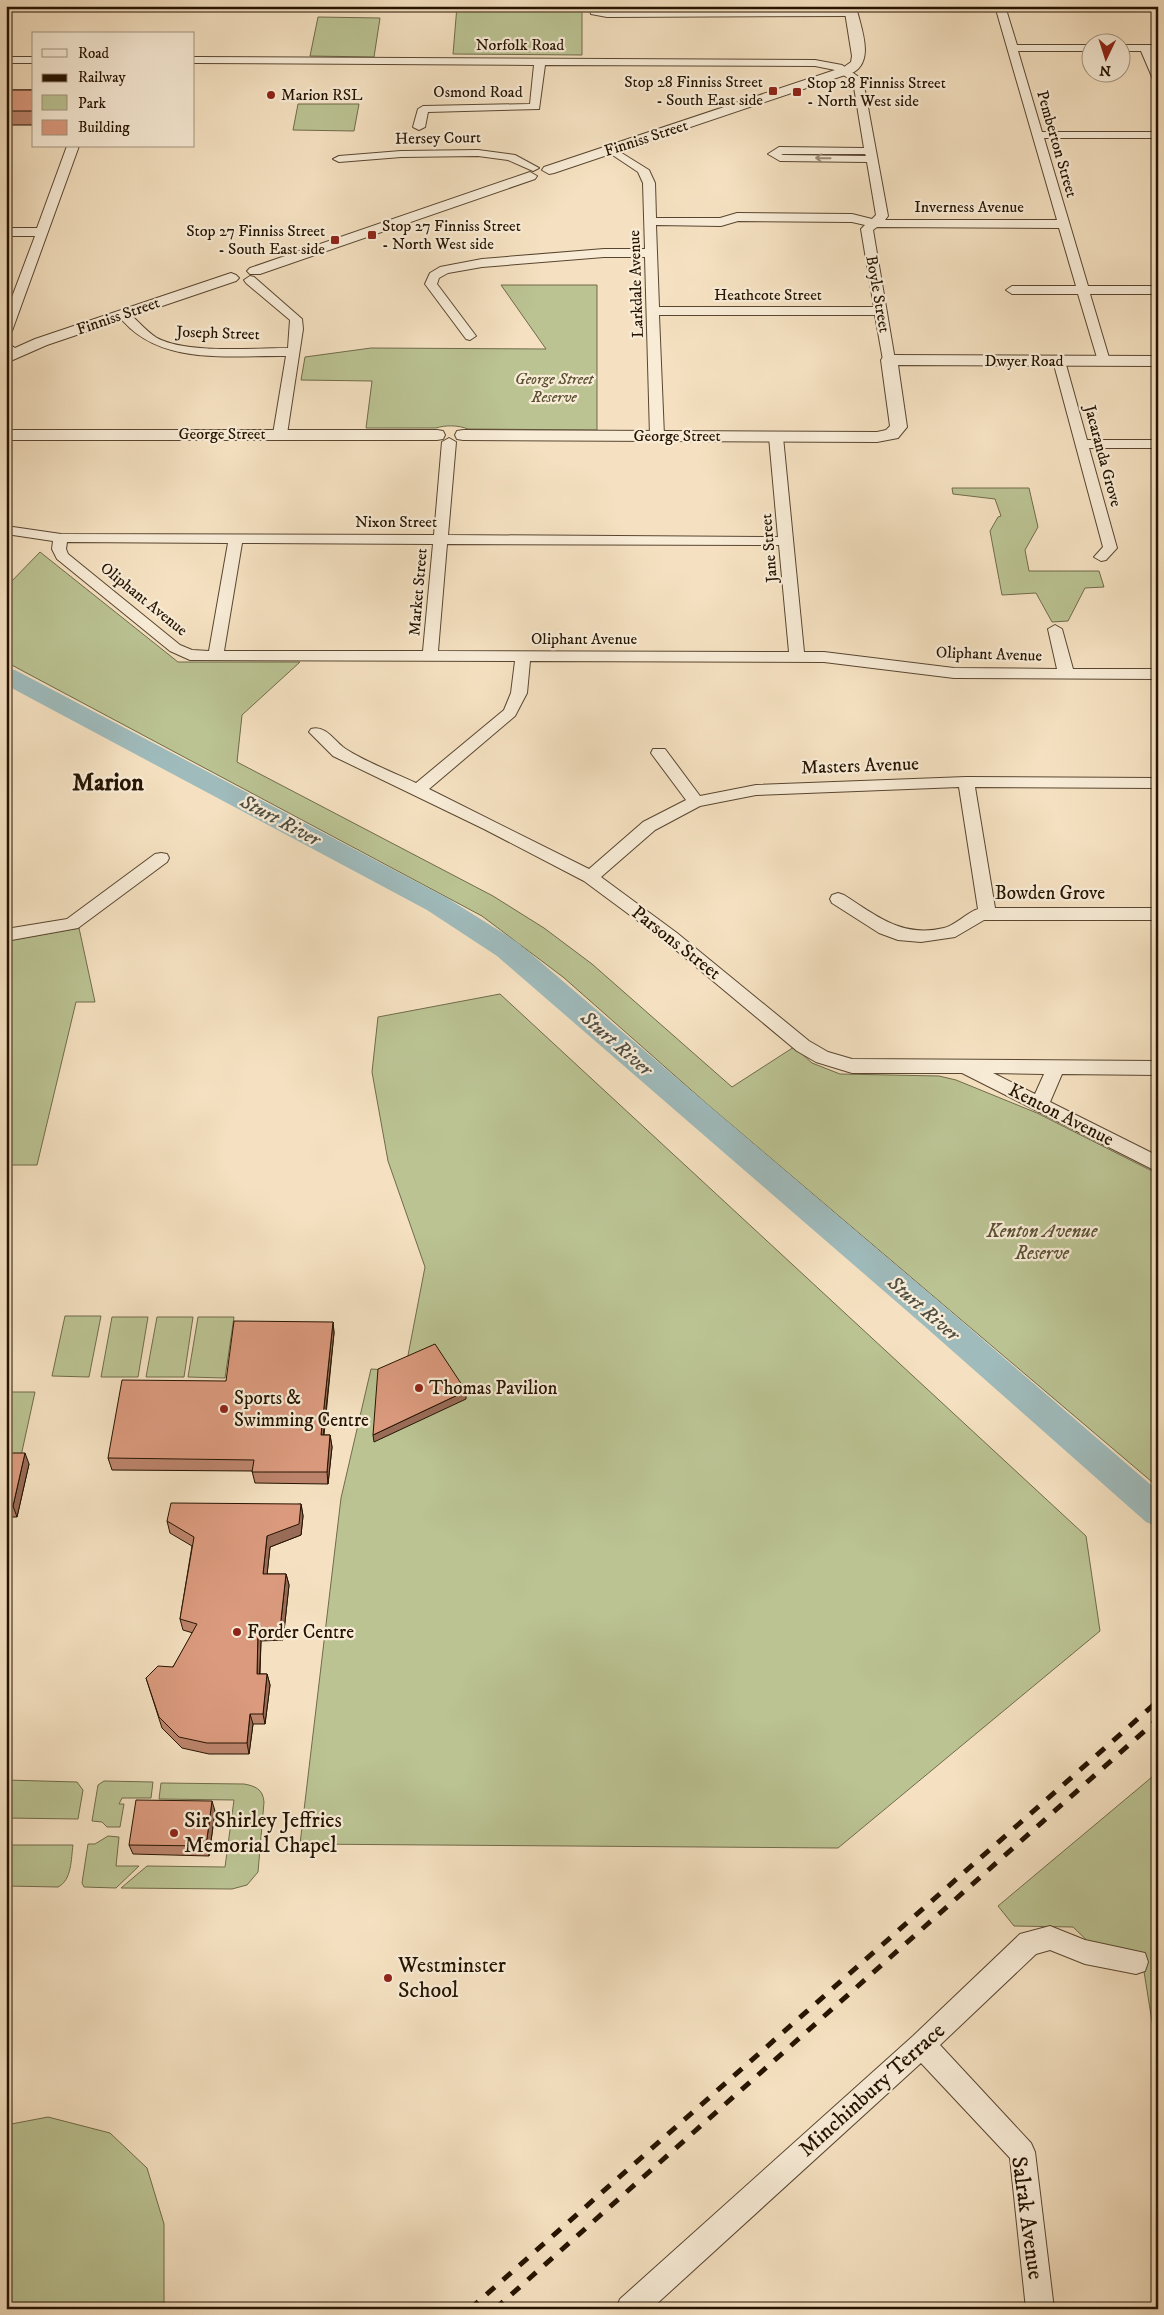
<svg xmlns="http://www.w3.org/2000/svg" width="1164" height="2315" viewBox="0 0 1164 2315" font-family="'IM FELL DW Pica',serif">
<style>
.green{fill:#bbc393;stroke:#706b4a}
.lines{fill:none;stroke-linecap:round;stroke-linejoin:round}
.river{fill:#9fbbbc;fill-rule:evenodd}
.minor-casing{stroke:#594630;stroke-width:2}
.tertiary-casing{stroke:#594630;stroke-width:2}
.minor{fill:#f8ecd7;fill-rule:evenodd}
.tertiary{fill:#f8ecd7;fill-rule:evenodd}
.rail{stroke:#251300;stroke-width:5;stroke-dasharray:11 11;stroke-linecap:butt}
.wall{fill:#bc846c;stroke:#251300}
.shaded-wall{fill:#996c58;stroke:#251300}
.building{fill:#db9a7e;stroke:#251300}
.oneway{stroke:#998a76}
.poi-dot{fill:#8f2418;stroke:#f8ecd7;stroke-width:2}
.labels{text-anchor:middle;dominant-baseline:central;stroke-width:4.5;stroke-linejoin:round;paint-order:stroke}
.far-street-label{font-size:16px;fill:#251300;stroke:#f8ecd7}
.far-poi-label{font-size:16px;fill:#251300;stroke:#f8ecd7;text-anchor:start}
.far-park-label{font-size:16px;font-style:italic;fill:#5a5133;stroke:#f8ecd7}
.street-label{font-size:19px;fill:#251300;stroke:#f8ecd7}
.park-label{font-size:19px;font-style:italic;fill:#5a5133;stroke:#f8ecd7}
.poi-label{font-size:19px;fill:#251300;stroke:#f8ecd7;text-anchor:start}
.water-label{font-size:20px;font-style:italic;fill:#504e42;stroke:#f8ecd7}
.near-poi-label{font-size:22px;fill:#251300;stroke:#f8ecd7;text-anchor:start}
.near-street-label{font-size:22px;fill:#251300;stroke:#f8ecd7}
.district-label{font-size:24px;font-weight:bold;fill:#251300;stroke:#f8ecd7}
</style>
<rect width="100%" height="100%" fill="#f5e1c1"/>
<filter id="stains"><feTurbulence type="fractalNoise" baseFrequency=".004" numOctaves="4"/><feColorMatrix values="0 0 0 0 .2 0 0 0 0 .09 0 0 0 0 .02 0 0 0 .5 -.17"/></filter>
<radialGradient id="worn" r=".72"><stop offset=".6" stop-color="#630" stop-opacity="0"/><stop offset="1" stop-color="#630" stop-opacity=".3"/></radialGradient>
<path class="green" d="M457 6H582V55L453 54Z
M318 17 380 18 374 57 310 56Z
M298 104H359L354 131 293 130Z
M501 285H597V430L468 429C458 425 445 425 436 428H366L372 381 301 380 305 357 371 348 546 349Z
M952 488H1029L1038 527 1025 550 1029 571H1099L1104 587 1085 588 1068 621 1052 622 1036 593 1002 595 990 531 998 517 1001 516 995 499 953 494Z
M40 552 178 662H300L242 715 237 762 493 896 544 928 592 964 732 1087 794 1047 812 1063 840 1074 939 1076 956 1080 1037 1113 1158 1174V1487L707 1104 563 977 482 916 6 662V587Z
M79 928 95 1002H76L37 1165H6V941Z
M500 994 1086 1536 1100 1631 838 1848 300 1844 341 1498 371 1369 405 1371 425 1267 388 1161 372 1072 378 1017Z
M65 1316H101L89 1377 52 1376Z
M112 1317H148L138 1377H101Z
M157 1317H193L184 1377H146Z
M198 1317H234L225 1378 188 1377Z
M6 1392H35L21 1456H6Z
M1158 1772V2059L1142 1959 1097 1950 1073 1927 1014 1926 998 1906Z
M6 1780 77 1782 83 1790 78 1819 6 1818Z
M104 1781 153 1782 151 1798H122L119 1804H124L120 1827H107L102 1822 92 1821 98 1785Z
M161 1783 244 1784C255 1786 263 1789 264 1802L258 1872 247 1885 232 1889 121 1888 147 1866 225 1867 234 1800 159 1799Z
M108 1836 119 1837 116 1866H139L116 1888 84 1887 82 1883 88 1844H95Z
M6 1845H73C71 1859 72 1880 58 1887L6 1886Z
M48 2117 110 2133 147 2168 164 2224V2302L162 2309H6V2125Z"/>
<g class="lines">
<path class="river" d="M6 668 15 670 447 898 517 942 944 1306 1158 1491V1527L1146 1522 922 1324 497 956 427 910 6 685Z"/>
<defs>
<path id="minor" d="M589 6H599L600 10 607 11 851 10 856 13 851 16 607 17 591 14Z
M995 6H1005L1017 45H1092V51H1018L1042 132H1158V138H1044L1088 286H1158V294H1090L1110 361 1109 364H1099L1098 361 1078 294H1012L1006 290 1012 286H1076L1059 228 877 227 873 230 895 360 894 363H884L883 360 875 315H659L664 436 657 440 650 436 645 257H604L482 267 448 273 439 278 437 284 476 336 470 340 466 339 425 284 430 273 440 267 482 259 604 249H645L643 183 638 172 608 152 606 150 612 147 649 170 655 183 656 218H720L737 213 852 214 872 219 876 215 867 162 780 161 768 154 779 147 864 148 853 81 835 70 815 66 545 65 539 109 428 112 425 127 419 130 413 127 418 109 423 106 530 104 534 65 194 63V57L815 60 842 65 863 80 888 216 885 220H1057ZM781 154H865L866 156 783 155ZM738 221 852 222 865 225 861 229 874 307H659L656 225 721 226Z
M1122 45H1158V51H1152L1158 66V82L1153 79 1141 51H1122Z
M6 57H34V63H6Z
M67 146H79L12 331 6 335V313L35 236H6V228H37Z
M478 150 515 155 539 168 533 171 508 160 478 156 401 157 339 162 333 159 339 156 401 151Z
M250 276 254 277 302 319 303 329 287 434 280 438 273 434 286 356C229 355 157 367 118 315L120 312H128C138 321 146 331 157 338 187 354 253 348 288 348L290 320 246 283 244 280Z
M6 342 21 352 20 355 15 356 6 352Z
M1059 357 1065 361 1087 440H1158V448H1089L1117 548 1106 560 1101 561 1094 557 1103 547 1053 361Z
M776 433 783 437 804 652H824L954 668 1057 669 1048 629 1055 625 1062 629 1073 669H1158V679L954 678 824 662 530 661 527 693 515 716 429 789 589 869 643 822 686 800 651 753 653 749H665L700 796 756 785 966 777 1158 778V788L975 787 995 908H1158V920H984L955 937 921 942 898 940 879 933 832 903 830 899 832 895 838 893 844 895C877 916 902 938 944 928 956 925 966 913 978 909L959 787 756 795 700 806 655 830 601 877 677 933 809 1041 828 1052 852 1059 1158 1061V1075L1062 1074 1050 1102 1158 1156V1172L962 1073H852L816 1062 797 1051 665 941 584 881 484 829 333 756 309 732 311 729C325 725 333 739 343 747 359 759 397 774 416 783L504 710 511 693 515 661 190 660 170 651 57 559 52 549 53 541 6 534V526L61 534 434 535 442 442 449 438 456 442 448 535 778 537 769 437ZM67 542 228 543 209 651 192 650 180 645 68 554 66 549ZM242 543 433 544 423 651H224ZM447 544 779 545 789 652 438 651ZM993 1073 1044 1074 1035 1094Z
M161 853 167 854 169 858 167 862 78 928 6 941V929L67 919 155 854Z
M1050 1926 1085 1940 1145 1953 1148 1962 1145 1971 1136 1974 1085 1964 1050 1950 1036 1954 940 2045 1031 2143 1035 2152 1054 2309H1026L1010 2158 921 2063 651 2309H616L620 2299 913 2036 1020 1934Z"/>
<path id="tertiary" d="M844 6H856C860 26 875 59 854 72L554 173 549 174 542 170 544 167 844 67 851 62 852 56Z
M530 172 537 176 535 179 260 274H250L247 271 250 268Z
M231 273 236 275 239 278 236 281 47 345 6 363V352L35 339Z
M889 355 1158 356V366L898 365 907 427 898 438 877 442 463 440 457 439 455 435 457 431 463 430 877 432 886 430 890 426 881 360 883 357Z
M6 430H437L443 431 445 435 443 439 437 440H6Z"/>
</defs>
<use href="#minor" class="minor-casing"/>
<use href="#tertiary" class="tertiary-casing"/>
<use href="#minor" class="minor"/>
<use href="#tertiary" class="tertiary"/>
<path class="rail" d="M470 2309 1158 1701
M495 2309 1158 1719"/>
</g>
<path class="wall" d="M6 90H34V125H6Z
M333 1322 334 1333 324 1435H330L332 1447 328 1484 255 1483 252 1471 112 1470 108 1458 226 1381Z
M6 1453 29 1464 17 1517H6Z
M301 1504 303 1516 301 1535 270 1547 267 1574H286L289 1585 283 1640 261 1641 260 1674H267L270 1685 265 1724H253L249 1754H209L182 1748 162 1728 146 1678 173 1667 193 1633 183 1630 180 1619 192 1546 170 1533 167 1521Z
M215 1811 209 1856 133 1854 129 1845Z"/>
<path class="shaded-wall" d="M333 1322 334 1333 322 1447 321 1435Z
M466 1391V1399L374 1442 373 1435Z
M330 1435 332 1447 328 1484 327 1472Z
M25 1453 29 1464 17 1517 13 1506Z
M301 1504 303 1516 301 1535 270 1547 266 1585 263 1574 267 1536Z
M286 1574 289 1585 283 1640 280 1629Z
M258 1630 261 1641 259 1685 257 1674Z
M267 1674 270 1685 265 1724 263 1714Z
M250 1714 253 1724 249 1754 247 1743Z
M212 1801 215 1811 209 1856 206 1846Z"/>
<path class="building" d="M6 90H34V111H6Z
M234 1321 333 1322 321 1435H330L327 1472H252L254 1460 108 1458 122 1380 226 1381Z
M435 1344 466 1391 373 1435 378 1369Z
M6 1453H25L13 1506H6Z
M171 1503 301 1504 299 1524 267 1536 263 1574H286L280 1629 258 1630 257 1674H267L263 1714H250L247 1743H207L179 1737 159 1717 146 1678 158 1666 173 1667 197 1624 180 1619 194 1537 167 1521Z
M136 1800 212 1801 206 1846 129 1845Z"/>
<defs><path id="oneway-shaft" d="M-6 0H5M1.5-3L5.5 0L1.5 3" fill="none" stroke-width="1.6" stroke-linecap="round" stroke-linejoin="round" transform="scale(1.25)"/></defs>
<use class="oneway" href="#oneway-shaft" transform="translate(823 158) rotate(-179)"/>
<g class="poi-dot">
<rect x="768" y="86" width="10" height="10" rx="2.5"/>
<rect x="792" y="87" width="10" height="10" rx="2.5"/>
<circle cx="271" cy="95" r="5"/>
<rect x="367" y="230" width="10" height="10" rx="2.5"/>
<rect x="330" y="235" width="10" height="10" rx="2.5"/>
<circle cx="419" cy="1388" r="5"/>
<circle cx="224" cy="1409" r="5"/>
<circle cx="237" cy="1632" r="5"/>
<circle cx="174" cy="1833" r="5"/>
<circle cx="388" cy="1978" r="5"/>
</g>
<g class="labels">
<g class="far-street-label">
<text x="520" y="45">Norfolk Road</text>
<text x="478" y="92">Osmond Road</text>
<text transform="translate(438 138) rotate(-1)">Hersey Court</text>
<text transform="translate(646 138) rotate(-18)">Finniss Street</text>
<text transform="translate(1057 144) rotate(74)">Pemberton Street</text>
<text x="969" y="207">Inverness Avenue</text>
<text transform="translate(636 284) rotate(-92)">Larkdale Avenue</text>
<text transform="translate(878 294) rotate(80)">Boyle Street</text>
<text x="768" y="295">Heathcote Street</text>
<text transform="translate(118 316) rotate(-19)">Finniss Street</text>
<text transform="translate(218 333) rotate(2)">Joseph Street</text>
<text x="1024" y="361">Dwyer Road</text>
<text x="222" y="434">George Street</text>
<text x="677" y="436">George Street</text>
<text transform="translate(1103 456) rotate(75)">Jacaranda Grove</text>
<text x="396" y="522">Nixon Street</text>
<text transform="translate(769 548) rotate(-95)">Jane Street</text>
<text transform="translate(418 592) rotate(-85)">Market Street</text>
<text transform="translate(144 599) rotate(39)">Oliphant Avenue</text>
<text x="584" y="639">Oliphant Avenue</text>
<text transform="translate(989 654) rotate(2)">Oliphant Avenue</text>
</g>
<g class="far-poi-label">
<text x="763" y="82" text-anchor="end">Stop 28 Finniss Street<tspan x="763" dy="18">- South East side</tspan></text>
<text x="807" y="83">Stop 28 Finniss Street<tspan x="807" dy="18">- North West side</tspan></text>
<text x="281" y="95">Marion RSL</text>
<text x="382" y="226">Stop 27 Finniss Street<tspan x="382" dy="18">- North West side</tspan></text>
<text x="325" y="231" text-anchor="end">Stop 27 Finniss Street<tspan x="325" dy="18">- South East side</tspan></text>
</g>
<g class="far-park-label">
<text x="554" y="379">George Street<tspan x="554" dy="18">Reserve</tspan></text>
</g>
<g class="street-label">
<text transform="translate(860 766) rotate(-2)">Masters Avenue</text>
<text x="1050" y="893">Bowden Grove</text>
<text transform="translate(676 943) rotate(38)">Parsons Street</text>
<text transform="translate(1061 1115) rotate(27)">Kenton Avenue</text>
</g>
<g class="park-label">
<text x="1042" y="1231">Kenton Avenue<tspan x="1042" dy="22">Reserve</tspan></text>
</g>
<g class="poi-label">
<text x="429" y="1388">Thomas Pavilion</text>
<text x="234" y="1398">Sports &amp;<tspan x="234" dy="22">Swimming Centre</tspan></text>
<text x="247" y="1632">Forder Centre</text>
</g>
<g class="water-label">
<text transform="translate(280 821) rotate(28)">Sturt River</text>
<text transform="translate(616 1044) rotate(41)">Sturt River</text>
<text transform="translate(923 1309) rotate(41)">Sturt River</text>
</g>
<g class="near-poi-label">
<text x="184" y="1820">Sir Shirley Jeffries<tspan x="184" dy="25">Memorial Chapel</tspan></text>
<text x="398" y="1965">Westminster<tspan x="398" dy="25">School</tspan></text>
</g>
<g class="near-street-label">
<text transform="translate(872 2090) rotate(-42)">Minchinbury Terrace</text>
<text transform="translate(1027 2218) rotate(82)">Salrak Avenue</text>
</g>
<g class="district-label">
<text x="108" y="783">Marion</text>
</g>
</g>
<rect width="1164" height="2315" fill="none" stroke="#f5e1c1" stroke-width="25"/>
<rect x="8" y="8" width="1149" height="2300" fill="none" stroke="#251300" stroke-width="2.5"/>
<rect x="12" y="12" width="1139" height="2290" fill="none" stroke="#251300"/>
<rect x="32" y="32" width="162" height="115" fill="#f8ecd7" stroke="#a49581"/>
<rect x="42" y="49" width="25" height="8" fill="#f8ecd7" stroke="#a49581"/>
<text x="78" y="58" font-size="15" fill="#251300">Road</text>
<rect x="42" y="74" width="25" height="8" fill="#251300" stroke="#a49581"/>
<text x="78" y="82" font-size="15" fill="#251300">Railway</text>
<rect x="42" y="95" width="25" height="15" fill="#bbc393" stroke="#a49581"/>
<text x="78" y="108" font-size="15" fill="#251300">Park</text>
<rect x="42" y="120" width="25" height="15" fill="#db9a7e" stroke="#a49581"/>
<text x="78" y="132" font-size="15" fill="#251300">Building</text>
<g transform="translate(1106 58) rotate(184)"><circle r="24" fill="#f8ecd7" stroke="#a49581"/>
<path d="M0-4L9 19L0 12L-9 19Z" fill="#8f2418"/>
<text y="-8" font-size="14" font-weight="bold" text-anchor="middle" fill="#251300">N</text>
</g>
<rect width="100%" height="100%" filter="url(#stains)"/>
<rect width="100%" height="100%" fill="url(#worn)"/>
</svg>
